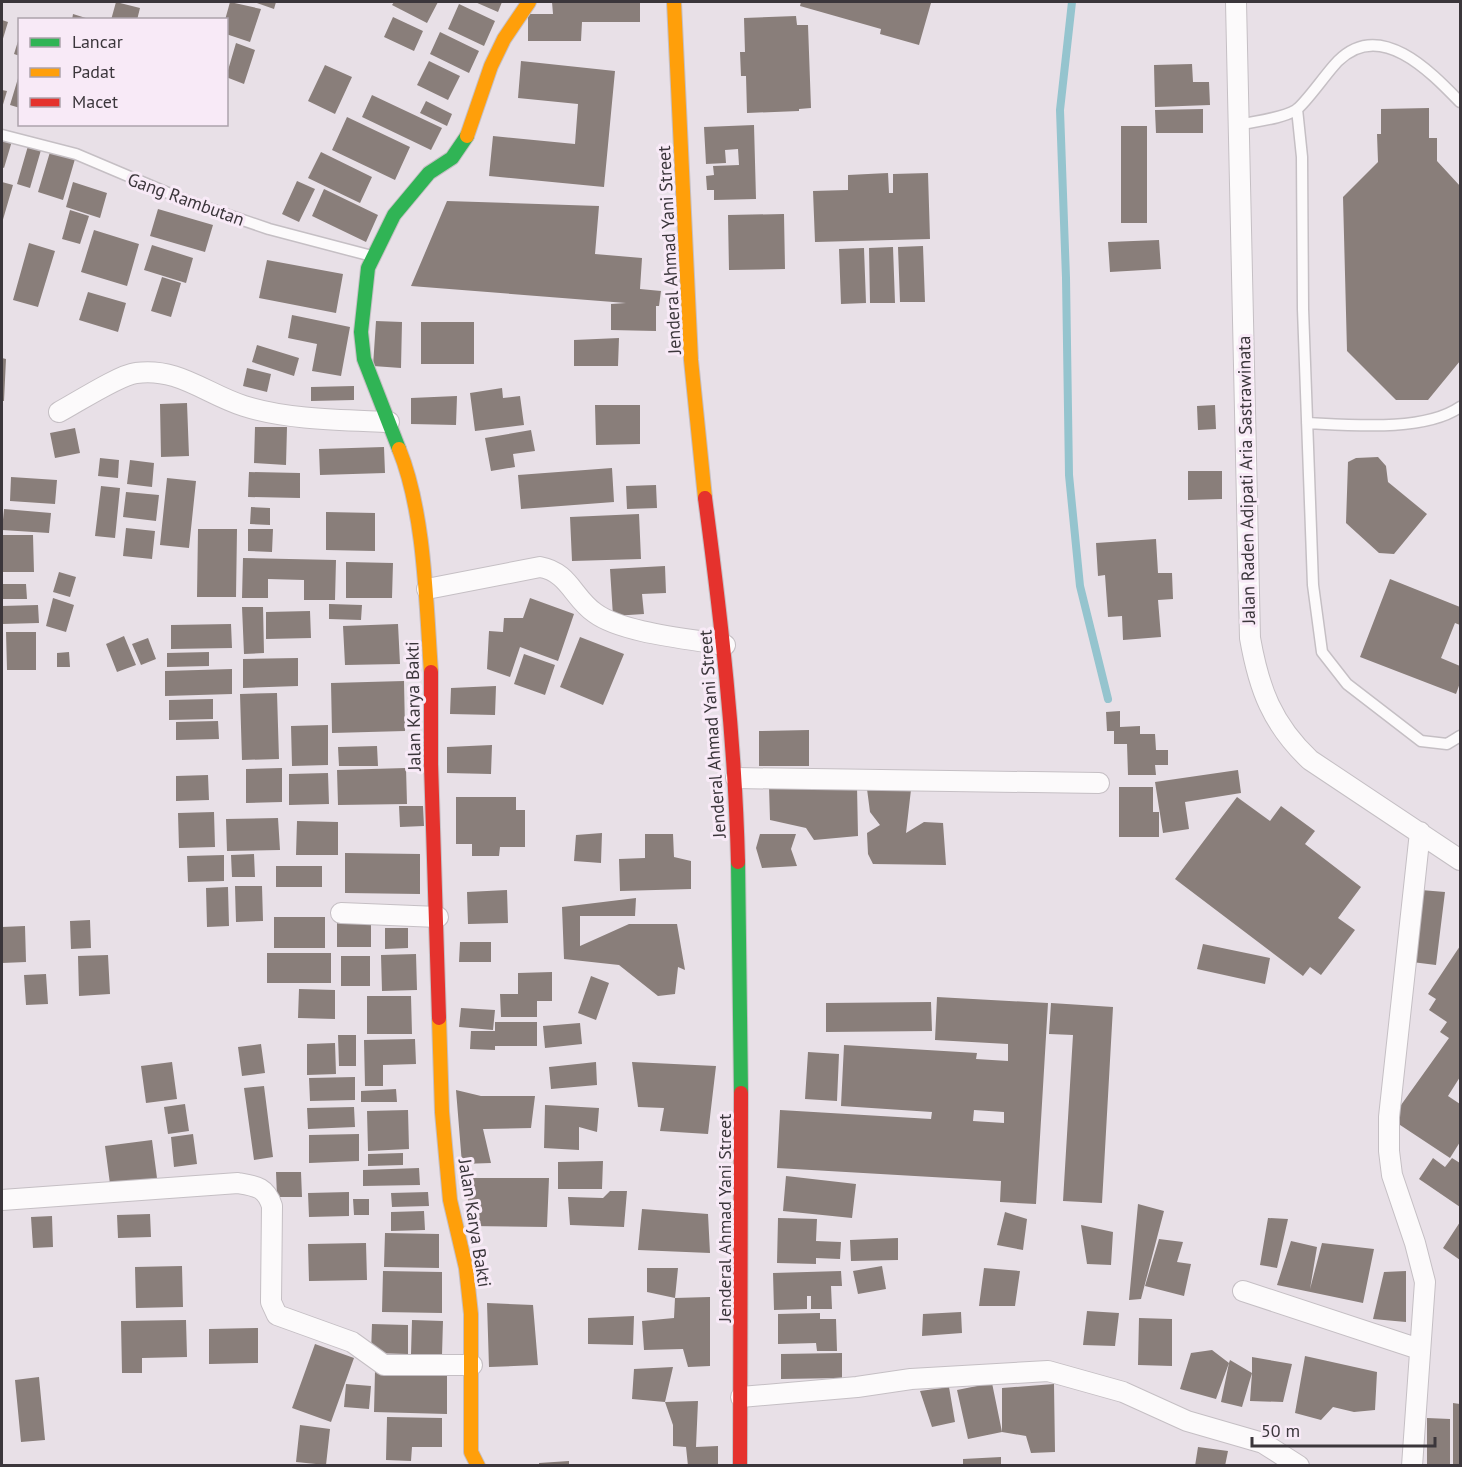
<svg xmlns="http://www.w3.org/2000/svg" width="1462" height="1467" viewBox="0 0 1462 1467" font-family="'PT Sans',sans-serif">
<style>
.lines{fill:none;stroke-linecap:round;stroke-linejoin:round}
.stream{stroke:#95c4ce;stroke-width:8}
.building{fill:#897e7a;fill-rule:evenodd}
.lane-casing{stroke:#c5bfc4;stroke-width:13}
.street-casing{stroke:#c5bfc4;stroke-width:22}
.fast-casing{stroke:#c5bfc4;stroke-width:16}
.slow-casing{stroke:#c5bfc4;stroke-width:16}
.jam-casing{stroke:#c5bfc4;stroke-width:16}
.lane{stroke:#fcfafb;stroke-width:10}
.street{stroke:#fcfafb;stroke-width:20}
.fast{stroke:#30b455;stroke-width:14}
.slow{stroke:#ff9f0a;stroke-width:14}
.jam{stroke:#e5322d;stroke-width:14}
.labels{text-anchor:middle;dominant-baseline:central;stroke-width:6;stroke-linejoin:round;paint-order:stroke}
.street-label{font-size:18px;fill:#3b363b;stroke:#f8eaf7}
</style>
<rect width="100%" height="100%" fill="#e8e0e7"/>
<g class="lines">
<path class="stream" d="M1072 2 1060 110 1066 278 1069 475 1080 586 1108 699"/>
</g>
<path class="building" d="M116 2 140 8 137 20H111Z
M230 2 261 9 250 42 226 34 225 20Z
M254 2H276L274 9Z
M394 2H438L427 23 392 5Z
M475 2H502L498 12Z
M552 2H640V22H582L581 41H528V14H553Z
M801 2H925L931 3 919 45 880 34 881 29 800 6Z
M459 4 495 21 484 46 448 29Z
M73 14 89 19V20H72Z
M796 16 797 25H808L811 108 799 109V111L747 113 746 76H741L740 52H745L744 18Z
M393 17 423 31 414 51 384 37Z
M2 20 8 22 2 42Z
M440 32 479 51 469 73 430 54Z
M19 38H20V56L14 54Z
M236 43 255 50 244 84 226 77Z
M429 61 460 76 448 100 417 85Z
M521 61 615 71 604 187 489 176 493 136 575 144 578 104 518 98Z
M1192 64 1193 82H1209L1210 105 1155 107 1154 65Z
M325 65 352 77 335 114 308 101Z
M19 75H20V108L10 105Z
M2 90 7 91 2 108Z
M372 95 442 128 431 150 362 117Z
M426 101 452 114 447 126 420 113Z
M1429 108V138H1437V161L1460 186V361L1428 400H1396L1347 351 1343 197 1378 162 1377 134H1381V109Z
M1203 109V133H1156L1155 110Z
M347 117 410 147 395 180 332 150Z
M754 125 756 199 714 200V190H707L706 176 714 175 713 166 739 165 738 149 725 150 726 163 706 164 704 127Z
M1121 126H1147V223H1121Z
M2 138 12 141 4 168 2 167Z
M28 146 41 150 30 188 17 184Z
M50 152 75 159 63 200 38 192Z
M321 152 372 177 360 203 308 178Z
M888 173 889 193H893V174L928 173 930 239 815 242 813 191 848 190V175Z
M297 181 315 189 299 222 282 214Z
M2 182 13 185 2 223Z
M73 182 107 193 100 218 66 207Z
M324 189 378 215 366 242 312 216Z
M447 201 599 206 595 254 642 258 640 289 661 291 659 306H656V331L611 330V304L626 303 411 286Z
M158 209 213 225 205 252 150 236Z
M70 210 89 216 80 244 62 239Z
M784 214 785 269 729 270 728 215Z
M94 230 139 244 127 286 81 272Z
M1159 240 1161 269 1110 272 1108 242Z
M29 243 55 251 38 307 13 300Z
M152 245 193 258 186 283 144 270Z
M923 246 925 302H900L898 247Z
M893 247 895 303H870L869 248Z
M864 248 866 303 841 304 839 249Z
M267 260 343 274 336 313 259 298Z
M162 277 181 283 171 317 151 311Z
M88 292 126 303 118 332 79 320Z
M292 315 350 327 341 376 312 371 317 344 288 338Z
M376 321 402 322 401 368 373 366Z
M421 322H474V364H421Z
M619 338 618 366H574V340Z
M257 345 299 358 294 376 252 362Z
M2 358 6 359 4 401H2Z
M247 368 271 374 267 392 243 386Z
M354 386V400L311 401V387Z
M502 388 503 398 520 396 524 425 475 431 470 393Z
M457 396 456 425 411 424V398Z
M187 403 189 456 161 457 160 404Z
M595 405H640V444L596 445Z
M1215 405 1216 429 1198 430 1197 406Z
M255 427H287L286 465 254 463Z
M75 428 80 453 55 458 50 433Z
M531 430 535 451 513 454 515 467 491 471 485 438Z
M384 447 385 473 320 475 319 449Z
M1378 457 1386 466 1388 482 1427 514 1394 554 1379 553 1346 523 1348 462 1356 458Z
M100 458 119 460 118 478 98 476Z
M130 460 154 463 152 487 127 484Z
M612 468 614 502 521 509 518 475Z
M1188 471H1222V499L1188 500Z
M249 472 300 473V498L248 497Z
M11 477 57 480 55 504 10 501Z
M167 478 196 481 189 548 160 545Z
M656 485 657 508 627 509 626 486Z
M101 486 120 488 115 538 95 536Z
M126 492 159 495 156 521 123 517Z
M251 507 270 508V525L250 524Z
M4 509 51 513 49 533 2 530Z
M326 512 375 513V551L326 550Z
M639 514 641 559 572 561 570 517Z
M126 528 155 531 152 559 123 556Z
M198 529H237L236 597H197Z
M248 529H273L272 552 248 551Z
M2 535H33L34 572H2Z
M1156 539 1158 573H1172L1173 599 1158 600 1161 637 1123 640 1122 616 1108 617 1105 575 1098 576 1096 543Z
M243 558 336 560 335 600H304V580L268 579V598H242Z
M346 562 393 563 392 598H346Z
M665 566 666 593 642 594 644 614 613 616 610 569Z
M59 572 76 577 70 597 53 592Z
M1390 579 1460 607V625L1455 623 1441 658 1460 666V683L1456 694 1360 657Z
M2 584H26L27 599H2Z
M53 598 74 605 66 632 46 626Z
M530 598 574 614 558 661 520 647 510 677 487 669 489 631 503 632 504 618H523Z
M329 604 362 605 361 620 329 619Z
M38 605 39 623 2 624V606Z
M242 607H263L264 653 244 654Z
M310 611 311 638 266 639V612Z
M231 624 232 648 171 649V625Z
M398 624 400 664 345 665 343 626Z
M6 632H36V670H7Z
M124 636 136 665 117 672 106 644Z
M580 637 624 654 603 705 560 687Z
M148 638 156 659 141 665 132 644Z
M69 652 70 667H57V653Z
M209 652V666L167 667V653Z
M524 654 555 665 545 695 514 684Z
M298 658V686L243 688V659Z
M232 669V694L165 696V671Z
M404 681 405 731 332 733 331 683Z
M496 686 495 715 450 714 451 688Z
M277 693 279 759 242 760 240 694Z
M213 699V719L169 720V700Z
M1120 711V727L1140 726V734H1155L1156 750H1168V765H1155L1156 775H1128L1127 744H1114V731H1107L1106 712Z
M218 721 219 739 176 740V722Z
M328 725V765L292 766 291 726Z
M809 730V766H759V731Z
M492 745 491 774 447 773V747Z
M377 746 378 766H339L338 747Z
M282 768V802L246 803V769Z
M406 768 407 804 338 805 337 770Z
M1238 770 1241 793 1185 802 1189 829 1163 833 1155 782Z
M328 773 329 804 289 805V774Z
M208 775 209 800 176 801V776Z
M912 781 906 833 924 822 943 823 946 865 873 864 868 854 867 833 880 825 870 812 867 789Z
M857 786 858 836 814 840 806 828 770 820 769 787Z
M1119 787H1153V812H1159V837H1119Z
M456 797H516V810H525V847H500L499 856H472V844H456Z
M1237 797 1270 821 1281 806 1315 831 1305 844 1361 887 1338 918 1355 930 1321 975 1310 967 1303 976 1175 879Z
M399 806H423L424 826 400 827Z
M214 812 215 847 179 848 178 813Z
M278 818 280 850 227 851 226 819Z
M297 821 338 822V855H296Z
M602 833 601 863 574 861 576 835Z
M645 834H673L674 857 691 861V889L620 891 619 859 645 858Z
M760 834H796L791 849 797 866 762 868 756 848Z
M345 853 420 854V894L345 893Z
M254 854 255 877H232L231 855Z
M224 855V881L188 882 187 856Z
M276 866H322V887H276Z
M235 886H262L263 921 236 922Z
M228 887 229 926 207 927 206 888Z
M507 890 508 923 468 924 467 892Z
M1421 890 1445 892 1436 965 1412 962Z
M636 898 635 916H580V946L629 924H677L685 970 678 967 675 994 658 996 619 965 564 959 562 907Z
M274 917H325V948H274Z
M90 920 91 948 71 949 70 921Z
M337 921H371V947H337Z
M25 926 26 962 2 963V927Z
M385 928H408V948L385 949Z
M460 942H491V962H459Z
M1203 944 1270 958 1265 984 1197 969Z
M1460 946V1077L1448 1096 1460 1104V1142L1450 1158 1391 1119 1449 1038 1440 1032 1447 1022 1429 1010 1436 999 1428 994Z
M267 953H331V983H267Z
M416 954 417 990 382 991 381 955Z
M108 955 110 994 79 996 78 956Z
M341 956H370V986H341Z
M552 972V1001H537V1017H501L500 994H518V973Z
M46 974 48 1004 26 1005 24 975Z
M591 976 609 983 596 1020 578 1013Z
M299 989 335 990V1019L298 1018Z
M367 996H411L412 1034H367Z
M937 997 1048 1003 1036 1204 1000 1202 1001 1181 777 1168 780 1110 931 1119 932 1112 841 1106 844 1045 977 1053 976 1059 1008 1061V1044L935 1040ZM974 1110 1004 1112V1123L973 1121Z
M931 1002 932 1031 826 1032V1003Z
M1051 1003 1113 1007 1102 1203 1063 1201 1073 1035 1049 1034Z
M461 1008 495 1010 493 1030 459 1027Z
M495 1022H537V1046H495V1050L470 1049 471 1031H495Z
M580 1023 582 1044 545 1048 543 1026Z
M338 1035H356V1066H339Z
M415 1039 416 1064 383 1065V1086H365L364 1040Z
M335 1043 336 1074 307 1075V1044Z
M261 1044 265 1073 242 1076 238 1047Z
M808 1052 839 1054 837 1101 805 1099Z
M172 1062 177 1099 146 1103 141 1066Z
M596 1062 597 1085 551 1089 549 1067Z
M632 1062 716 1066 708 1134 660 1131 664 1108 638 1107Z
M355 1077V1100L310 1101 309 1078Z
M264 1086 273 1157 254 1160 244 1088Z
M396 1089 397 1102H361V1091Z
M456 1090 481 1096H535L531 1128 483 1129 491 1163 462 1164Z
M185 1104 189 1131 168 1134 164 1107Z
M545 1105 599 1108 597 1132 579 1127V1150L544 1148Z
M354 1107 355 1127 308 1129 307 1108Z
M408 1110 409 1149 368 1151 367 1111Z
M193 1134 197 1164 174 1167 171 1137Z
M359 1134V1161L309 1163V1135Z
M152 1140 157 1178 110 1184 105 1146Z
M403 1153V1165L368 1166V1154Z
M1433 1158 1445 1167 1452 1158 1460 1163V1207L1419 1179Z
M603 1161 602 1189H558V1162Z
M419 1168 420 1185 363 1186V1170Z
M276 1172H301L302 1197H277Z
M786 1176 856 1184 852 1218 783 1211Z
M467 1178H549L547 1227 469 1226Z
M610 1191H627L624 1227 570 1225 568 1197 603 1198Z
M349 1192V1216L309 1217 308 1193Z
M428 1192 429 1206 392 1207 391 1193Z
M353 1199H369V1215H354Z
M1138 1204 1164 1211 1141 1299 1129 1300Z
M642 1209 708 1214 710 1253 638 1250Z
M424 1211 425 1230 391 1231V1212Z
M1005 1212 1027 1219 1023 1250 997 1245Z
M150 1214 151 1237 118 1238 117 1215Z
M52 1216 53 1247 33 1248 31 1217Z
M778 1218 817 1219 816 1241 841 1242 840 1259 816 1258V1264L777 1263Z
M1268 1218 1288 1219 1277 1268 1260 1265Z
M1460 1222V1260L1443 1248Z
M1081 1225 1113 1232 1111 1265 1087 1264Z
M385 1233 439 1234V1268L384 1267Z
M898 1238V1260L851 1261 850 1240Z
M1159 1239 1183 1242 1177 1262 1191 1264 1184 1296 1145 1286Z
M1291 1241 1317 1247 1310 1289 1322 1243 1374 1249 1363 1303 1277 1285Z
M366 1243 367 1280 309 1281 308 1244Z
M182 1266 183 1307 136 1308 135 1267Z
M882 1266 886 1289 858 1294 853 1271Z
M647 1268H678L675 1298 647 1292Z
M984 1268 1020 1271 1015 1306H979Z
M383 1271 442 1272V1313L382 1312Z
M841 1271 842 1286H831L832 1309H811V1296H807V1309L774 1310 773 1273Z
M1406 1271V1322L1373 1319 1384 1272Z
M710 1297V1366L688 1367 683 1349 644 1350 642 1321 674 1318 675 1298Z
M487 1303 533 1305 538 1365 489 1367Z
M1087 1311 1119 1313 1115 1346 1083 1345Z
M961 1312 962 1333 922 1336 923 1314Z
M820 1313V1319H836L837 1351H817L816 1343 778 1344V1314Z
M634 1316 633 1345 588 1344V1318Z
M1139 1318 1172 1319V1366L1138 1365Z
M186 1320 187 1357 142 1358V1373H122L121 1321Z
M412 1320 443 1321 442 1355 411 1354Z
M372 1324 408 1325V1354L371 1353Z
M258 1328V1363L209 1364V1329Z
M315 1344 354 1358 331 1422 292 1408Z
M1212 1350 1229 1363 1230 1360 1252 1373V1357L1292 1364 1283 1402 1250 1401 1252 1373 1242 1407 1221 1402 1229 1363 1216 1399 1180 1389 1191 1353Z
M842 1353V1378L781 1379V1354Z
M1305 1356 1377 1372 1375 1410 1354 1412 1333 1407 1321 1420 1295 1413Z
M673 1367 665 1402 632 1399 634 1369Z
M375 1371 447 1373V1414L374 1412Z
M39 1377 45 1440 21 1442 15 1380Z
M992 1383 1002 1432 968 1439 957 1390Z
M346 1384 371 1386 369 1409 344 1407Z
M1054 1384 1055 1452 1031 1453 1026 1436 1002 1432V1388Z
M949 1387 955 1422 932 1427 920 1391Z
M698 1401 696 1447 718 1446V1466H688L686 1447 673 1446V1425L665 1402Z
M1453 1403 1460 1404V1466H1453Z
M387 1417 442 1418V1447H412L411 1461 386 1460Z
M1427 1418 1450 1419V1466H1427Z
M300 1425 330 1429 326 1465 296 1462Z
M1198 1447 1228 1451 1225 1466H1195Z
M1001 1457V1466H963V1459Z
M569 1461V1466H539V1463Z"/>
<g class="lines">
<defs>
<path id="lane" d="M1297 109 1302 157 1303 309 1313 585 1322 652 1347 684 1421 741 1447 744 1460 736
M1238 125C1255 121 1281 119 1296 110 1306 103 1327 72 1338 61 1380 19 1430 71 1460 102
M2 135 76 154 187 201 269 229 372 256
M1307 423C1350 425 1424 432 1460 407"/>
<path id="street" d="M1236 2 1250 638C1259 689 1272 724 1310 760L1460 860
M59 412C76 403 119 375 136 373 178 367 206 394 244 406 287 420 344 420 389 422
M427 589 540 567C569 572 573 598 595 613 622 633 691 639 725 645
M736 778 1099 783
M341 913 438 917
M2 1200 238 1183C256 1186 266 1187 272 1206L271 1302 277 1315 352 1342 384 1365H472
M1243 1291 1419 1349
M741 1397 857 1387 911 1379 1048 1371 1123 1392 1187 1421 1263 1443 1299 1466
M1412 1466 1425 1282 1415 1243 1392 1175 1389 1151V1117L1420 832"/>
<path id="fast" d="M399 449 364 359 361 332 368 268 394 215 429 173 452 158 467 136
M738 862 741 1093"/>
<path id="slow" d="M674 2 691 360 705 498
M467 136 491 66 504 39 529 2
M399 449C425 513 426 603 431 672
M439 1018 442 1112 450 1200 466 1268 471 1314V1452L478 1466"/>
<path id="jam" d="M705 498C721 619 735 739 738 862
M431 672V764L439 1018
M740 1466 741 1093"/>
</defs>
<use href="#lane" class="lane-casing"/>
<use href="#street" class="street-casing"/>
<use href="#fast" class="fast-casing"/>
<use href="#slow" class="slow-casing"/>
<use href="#jam" class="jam-casing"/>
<use href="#lane" class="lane"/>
<use href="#street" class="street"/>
<use href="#fast" class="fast"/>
<use href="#slow" class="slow"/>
<use href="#jam" class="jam"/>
</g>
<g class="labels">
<g class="street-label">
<text transform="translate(186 199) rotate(20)">Gang Rambutan</text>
<text transform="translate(669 250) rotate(-93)">Jenderal Ahmad Yani Street</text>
<text transform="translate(1246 480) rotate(-91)">Jalan Raden Adipati Aria Sastrawinata</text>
<text transform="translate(413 706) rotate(-91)">Jalan Karya Bakti</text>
<text transform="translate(712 734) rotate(-94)">Jenderal Ahmad Yani Street</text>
<text transform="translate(724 1218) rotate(-90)">Jenderal Ahmad Yani Street</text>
<text transform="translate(475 1223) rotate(81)">Jalan Karya Bakti</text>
</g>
</g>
<rect width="1462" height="1467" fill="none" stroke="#3b363b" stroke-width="6"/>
<rect x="18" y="18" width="210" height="108" fill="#f8eaf7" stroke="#aca2ac" stroke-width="1.5"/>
<rect x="30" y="38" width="30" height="9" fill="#30b455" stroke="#aca2ac" stroke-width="1.5"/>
<text x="72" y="48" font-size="18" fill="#3b363b">Lancar</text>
<rect x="30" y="68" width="30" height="9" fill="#ff9f0a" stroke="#aca2ac" stroke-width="1.5"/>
<text x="72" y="78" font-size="18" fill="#3b363b">Padat</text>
<rect x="30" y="98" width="30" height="9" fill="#e5322d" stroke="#aca2ac" stroke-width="1.5"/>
<text x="72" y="108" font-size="18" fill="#3b363b">Macet</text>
<path d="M1252 1437v9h183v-9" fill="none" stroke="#3b363b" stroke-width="3"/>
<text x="1261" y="1437" font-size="18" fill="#3b363b" stroke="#f8eaf7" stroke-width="4.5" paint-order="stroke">50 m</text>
</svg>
